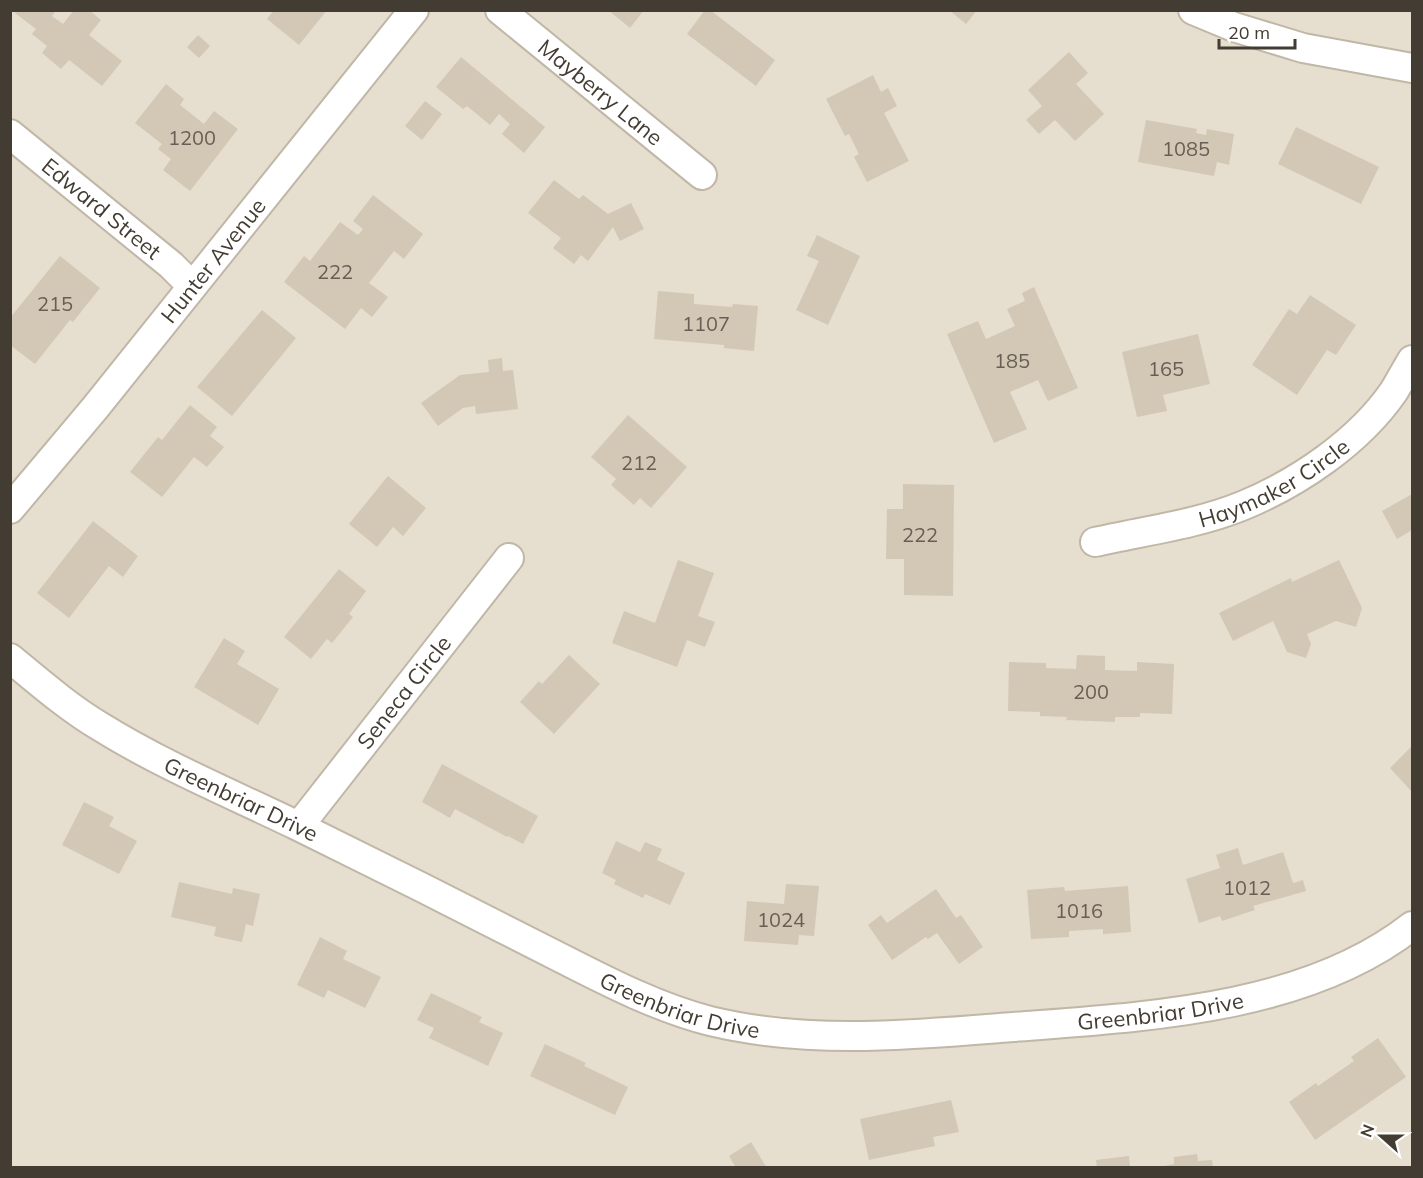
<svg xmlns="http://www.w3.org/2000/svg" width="1423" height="1178" viewBox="0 0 1423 1178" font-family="Mulish,sans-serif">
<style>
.residential{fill:#e6decf}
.building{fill:#d3c8b6}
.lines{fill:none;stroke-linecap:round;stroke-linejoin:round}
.minor-casing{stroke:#c0b7a7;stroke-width:32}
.minor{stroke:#fff;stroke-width:28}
.labels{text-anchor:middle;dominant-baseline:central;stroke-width:6;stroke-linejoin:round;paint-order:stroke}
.number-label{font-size:20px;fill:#675f53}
.street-label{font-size:22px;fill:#433c32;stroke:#fff}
</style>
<rect width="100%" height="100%" fill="#f2ece1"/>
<path class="residential" d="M11 11H1412V1167H11Z"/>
<path class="building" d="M17 10H53L55 12 52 16 63 24 74 10H89L101 20 89 35 122 61 102 86 69 60 61 69 42 53 47 46 32 34 36 29 15 13Z
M274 10H327L299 45 267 19Z
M608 10H644L630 28Z
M705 10H710L775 60 756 86 687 34Z
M949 10H977L966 24Z
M198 35 210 46 199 58 187 47Z
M1069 52 1088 73 1076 84 1104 114 1075 141 1055 120 1039 134 1026 120 1042 106 1028 90Z
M461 57 545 127 524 153 502 134 510 124 499 114 490 125 467 106 463 109 436 87Z
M873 75 881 92 888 88 897 106 884 113 909 161 867 182 854 157 859 154 849 134 845 136 826 99Z
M166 84 184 99 180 105 204 124 214 111 238 129 190 191 163 170 171 159 158 149 162 144 135 123Z
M425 101 442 114 422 140 405 126Z
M1146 120 1197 129 1196 133 1206 135 1207 129 1234 134 1229 165 1217 162 1214 176 1138 162Z
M1296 127 1379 167 1361 204 1278 164Z
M554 180 579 199 583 195 608 214 631 203 644 229 620 241 613 227 588 261 581 255 574 264 553 248 561 238 528 213Z
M373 195 423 234 404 259 394 251 369 283 388 297 372 317 361 308 345 329 284 282 304 256 310 261 340 222 358 235 363 229 353 221Z
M817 235 860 256 828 325 796 310 819 261 807 256Z
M60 256 100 288 73 322 70 320 35 364 10 345V318Z
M1034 287 1078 388 1048 401 1038 380 1010 392 1027 429 994 443 947 334 978 321 986 339 1015 326 1007 309 1025 301 1022 293Z
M658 291 694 294V304L732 307 733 304 758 306 754 351 724 348V345L654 339Z
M1310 295 1356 325 1336 355 1327 350 1297 395 1252 365 1289 309 1297 314Z
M262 310 296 338 232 416 197 387Z
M1198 334 1210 384 1163 395 1167 411 1137 417 1122 352Z
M502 358 503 371 513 370 518 409 476 414 475 406 463 408 438 426 421 403 460 375 489 372 488 360Z
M190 405 217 427 210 436 224 447 207 467 194 457 162 497 130 472 158 437 162 440Z
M628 415 687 467 651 508 640 498 634 505 611 485 616 479 591 457Z
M388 476 426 508 403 536 393 527 377 547 349 524Z
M903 484 954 485 953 596 904 595V559H886L887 509H903Z
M1412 494V530L1397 539 1382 511Z
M93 521 138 556 123 577 109 566 69 618 37 593Z
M678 560 714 573 698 616 715 622 705 647 687 640 677 667 612 643 624 611 655 623Z
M1339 560 1362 608 1356 627 1336 621 1307 634 1311 644 1306 658 1287 652 1273 621 1233 641 1219 613 1291 578 1292 582Z
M339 569 366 591 349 614 353 617 332 643 327 639 311 659 284 637Z
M224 638 245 651 237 664 279 689 258 725 194 687Z
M569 655 600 684 554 734 520 702 539 681 542 684Z
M1077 655 1105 656V670L1137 671V662L1174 664 1172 714 1140 713V717H1115V722L1066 720 1067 717 1040 716V712L1008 711 1009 662 1046 663V668L1076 669Z
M1412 746V792L1390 768Z
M442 764 538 816 523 844 508 836 507 837 455 809 450 818 422 802Z
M84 802 114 817 109 826 137 841 119 874 62 845Z
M616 841 640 852 645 842 662 849 657 860 685 873 670 905 645 894 643 898 614 884 616 880 602 873Z
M1238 848 1243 865 1283 852 1293 883 1303 880 1306 891 1253 906 1255 910 1222 921 1220 916 1199 923 1186 879 1220 868 1216 855Z
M179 882 232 894 233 888 260 894 253 926 246 924 242 942 214 936 216 927 171 917Z
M786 884 819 886 814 936 799 935 798 945 744 941 747 901 784 904Z
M1128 886 1131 932 1103 934V929L1069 931V937L1031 939 1027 890 1064 887 1065 891Z
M936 889 956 918 961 915 983 947 959 964 937 933 928 939 926 937 892 960 868 925 881 915 887 923Z
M320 937 347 951 343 959 381 977 365 1008 328 990 324 998 297 985Z
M431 993 482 1017 479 1022 503 1033 488 1066 429 1038 434 1028 417 1020Z
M1378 1038 1406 1077 1315 1140 1289 1102 1316 1083 1318 1086 1354 1061 1351 1057Z
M545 1044 586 1063 584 1066 628 1087 615 1115 530 1076Z
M951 1100 959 1132 933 1137 935 1146 869 1160 860 1119Z
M751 1142 767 1168H736L729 1156Z
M1197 1154 1198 1161 1212 1160 1213 1168H1154L1174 1164V1157Z
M1129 1156 1130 1168H1097L1096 1160Z"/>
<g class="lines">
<defs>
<g id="minor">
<path id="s1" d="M500 10 702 175"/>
<path d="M1193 10 1234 27 1303 48 1412 68"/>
<path id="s2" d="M10 134 171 265 192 286"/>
<path id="s3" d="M10 509 95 408 414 10"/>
<path id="s4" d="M1095 542C1143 531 1195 525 1242 506 1298 483 1359 442 1394 391 1400 381 1406 370 1412 360"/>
<path id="s5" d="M10 658C39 682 69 708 101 727 164 766 232 794 298 826 339 846 380 867 421 887 468 911 516 935 563 959 610 983 659 1008 710 1021 809 1045 912 1035 1013 1027 1144 1017 1305 1010 1412 926"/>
<path id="s6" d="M299 826 509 558"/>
</g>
</defs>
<use href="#minor" class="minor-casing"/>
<use href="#minor" class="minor"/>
</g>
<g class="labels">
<g class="number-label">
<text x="192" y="137">1200</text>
<text x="1186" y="148">1085</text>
<text x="335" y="271">222</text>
<text x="55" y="303">215</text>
<text x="706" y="323">1107</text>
<text x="1012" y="360">185</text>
<text x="1166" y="368">165</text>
<text x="639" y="462">212</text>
<text x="920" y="534">222</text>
<text x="1091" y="691">200</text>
<text x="1247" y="887">1012</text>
<text x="1079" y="910">1016</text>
<text x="781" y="919">1024</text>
</g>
<g class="street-label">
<text stroke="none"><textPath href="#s1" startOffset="130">Mayberry Lane</textPath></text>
<text stroke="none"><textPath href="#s2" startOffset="118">Edward Street</textPath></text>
<text stroke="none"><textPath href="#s3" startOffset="321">Hunter Avenue</textPath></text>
<text stroke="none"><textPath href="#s4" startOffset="190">Haymaker Circle</textPath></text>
<text stroke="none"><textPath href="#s6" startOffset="170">Seneca Circle</textPath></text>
<text stroke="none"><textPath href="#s5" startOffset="272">Greenbriar Drive</textPath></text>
<text stroke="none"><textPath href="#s5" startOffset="758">Greenbriar Drive</textPath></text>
<text stroke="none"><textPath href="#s5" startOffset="1244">Greenbriar Drive</textPath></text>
</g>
</g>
<rect width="1423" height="1178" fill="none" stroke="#433c32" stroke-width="24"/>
<g transform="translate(1381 1136) rotate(291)" stroke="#ffffff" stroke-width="4.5" paint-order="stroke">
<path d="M0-4.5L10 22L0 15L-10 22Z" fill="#433c32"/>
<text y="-9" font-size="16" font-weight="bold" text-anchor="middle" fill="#433c32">N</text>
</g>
<path d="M1219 39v9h76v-9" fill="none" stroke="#433c32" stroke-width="3"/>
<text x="1228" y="39" font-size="18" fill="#433c32" stroke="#ffffff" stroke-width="4.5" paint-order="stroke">20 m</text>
</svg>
